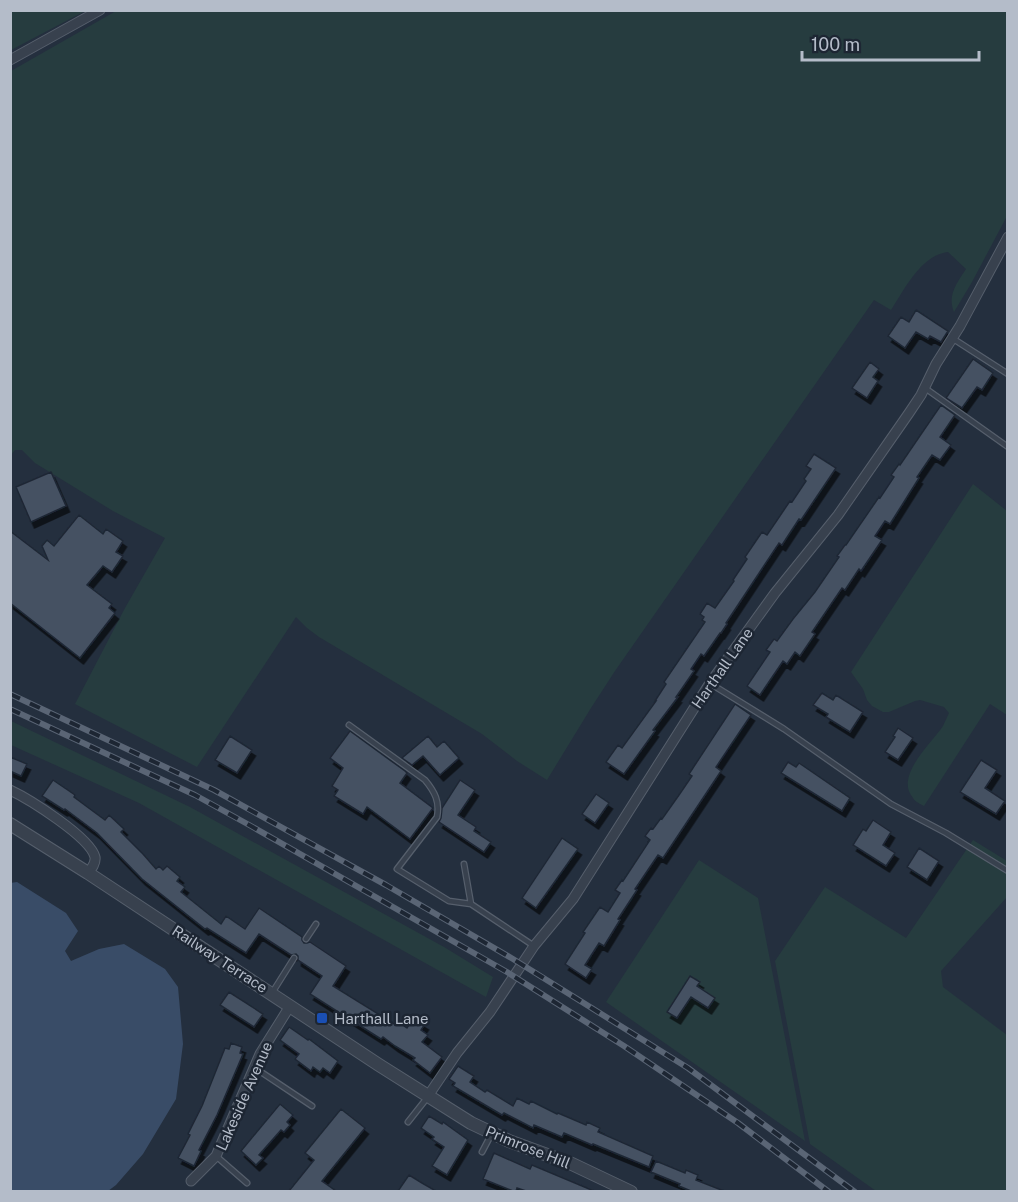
<svg xmlns="http://www.w3.org/2000/svg" width="1018" height="1202" viewBox="0 0 1018 1202" font-family="'Public Sans',sans-serif">
<style>
.green{fill:#263c3f}
.water{fill:#394c67}
.building{fill:#455162;stroke:#1f2835;stroke-width:1.5;filter:url(#shadow)}
.lines{fill:none;stroke-linecap:round;stroke-linejoin:round}
.service-casing{stroke:#565f6c;stroke-width:7}
.minor-casing{stroke:#565f6c;stroke-width:11}
.tertiary-casing{stroke:#565f6c;stroke-width:14}
.service{stroke:#38414e;stroke-width:4.5}
.minor{stroke:#38414e;stroke-width:9}
.tertiary{stroke:#38414e;stroke-width:12}
.rail-casing{stroke:#5a6575;stroke-width:6}
.rail{stroke:#1d2633;stroke-width:4;stroke-dasharray:11;stroke-linecap:butt}
.transit-dot{fill:#1a4fb4;stroke:#1d2633;stroke-width:2}
.labels{text-anchor:middle;dominant-baseline:central;stroke-width:5;stroke-linejoin:round;paint-order:stroke}
.street-label{font-size:15px;fill:#b4bcc9;stroke:#1d2633}
.poi-label{font-size:15px;fill:#b4bcc9;stroke:#1d2633;text-anchor:start}
</style>
<defs>
<filter id="shadow"><feDropShadow dx="3.5" dy="6" stdDeviation="0" flood-color="#0009"/></filter>
</defs>
<rect width="100%" height="100%" fill="#242f3e"/>
<path class="green" d="M11 10H85V11L11 50Z
M116 11H1007V216L972 282 954 312C947 295 957 283 966 269L948 252C921 255 904 290 891 310L874 300 615 671 591 708 547 780 517 761 482 734 319 637 307 628 296 617 197 767 75 704 125 608 165 538 113 511 35 463 22 450H15L11 455V71Z
M973 484 1007 511V715L990 704 924 806C921 804 915 802 913 798 894 776 932 743 943 726 945 722 947 717 949 713L944 707 920 700 915 701 889 712H883L872 706 867 700 863 689 851 672Z
M11 721 190 807 444 947 493 977 486 997 139 803 11 745Z
M973 840 1007 861V897L941 971 943 987 1007 1035V1191H876L810 1144 775 961 825 887 906 938Z
M699 860 758 898 805 1141 606 1002Z"/>
<path class="water" d="M17 882 66 913 78 931 65 951 71 961 99 949 124 944 165 969 178 987 183 1044 176 1099 143 1154 116 1185 108 1191 32 1192 11 1190 10 883Z"/>
<path class="building" d="M916 310 948 331 941 342 930 336 928 339 916 332 905 348 888 336 901 317 909 322Z
M973 359 993 373 982 390 977 387 962 408 946 398Z
M870 362 879 369 873 377 878 381 867 398 852 388Z
M941 405 955 415 940 437 951 445 940 460 932 455 917 477 919 478 890 524 885 521 875 536 882 540 861 571 859 569 845 590 842 588 812 632 815 634 800 656 795 652 787 664 783 661 760 695 747 686 770 652 766 650 774 639 777 641 793 619 815 592 839 557 837 556 845 545H846L879 497 880 498 894 477 891 475 899 464 900 465Z
M814 454 836 468 801 520 799 519 782 545 779 543 726 623 727 624 721 633H720L704 656 701 654 691 669 694 671 676 697H678L653 730 655 731 624 774 606 762 618 745 622 748 656 701H655L666 684 664 682 705 622 702 620 704 617 700 614 707 603 715 608 734 581 733 580 747 559 745 557 762 532 767 535 790 501 792 502 806 481 804 479 811 469 806 466Z
M51 472 66 506 31 522 16 487Z
M79 515 103 534 106 529 123 541 116 552 123 556 112 572 103 566 87 585 112 604 109 608 115 613 80 658 10 603V531L48 560 42 546 47 540 54 546Z
M822 693 833 700 836 695 863 712 850 732 826 717 828 714 813 705Z
M735 704 751 715 716 767 721 771 663 858 658 855 635 889 637 890 618 919 620 920 604 946 599 943 585 965 592 969 586 978 565 964 585 933 583 932 600 907 608 912 620 893 615 890 622 880 623 881 650 840 645 836 651 828 653 829 661 818 662 819 679 795 692 776 689 774Z
M898 728 913 738 898 760 885 752 895 737 893 736Z
M350 731 405 771 407 773 400 783 433 808 410 839 367 807 363 814 334 796 338 790 332 786 343 768 330 758Z
M230 736 252 750 237 773 215 760Z
M428 736 437 747 444 741 459 758 440 775 423 756 412 765 402 758Z
M10 757 27 764 21 776 10 771Z
M981 760 997 770 985 788 1005 801 996 814 960 792Z
M788 762 796 767 799 763 850 798 842 811 781 773Z
M53 780 75 795 74 797 105 820 109 815 124 829 121 832 143 854 156 869 159 866 163 870 167 866 180 877 177 881 185 887 181 892 221 924 226 916 245 929 259 908 302 937V940L304 943H307L310 942 346 966 333 986 396 1025 398 1022 407 1028 414 1017 425 1024 421 1030 428 1035 422 1042 442 1057 430 1073 413 1060 415 1058 395 1046 383 1037 381 1039 310 994 322 976 298 960V956L296 954 291 955 259 934 246 953 207 928 205 929 142 879 97 833 65 809 64 810 42 796Z
M460 780 475 790 458 815 476 827 474 831 491 842 484 852 439 822 441 818 442 808Z
M596 794 609 803 595 823 582 814Z
M873 820 891 832 883 845 895 853 886 866 853 845 863 829 866 831Z
M562 838 578 849 536 908 522 898Z
M919 848 939 861 927 880 907 867Z
M690 976 700 982 697 986 715 998 708 1008 691 997 677 1018 667 1012Z
M229 992 263 1014 254 1027 220 1005Z
M289 1027 308 1040 309 1039 338 1061 330 1073 323 1068 320 1072 313 1067 311 1071 295 1059 299 1054 280 1040Z
M231 1043 242 1047 240 1053 243 1054 217 1115 199 1150 201 1151 194 1166 178 1158 190 1135 188 1134 202 1106 225 1048 229 1049Z
M458 1066 474 1076 470 1082 485 1092 487 1090 513 1106 517 1098 529 1104 531 1101 557 1114 558 1113 586 1125 587 1122 600 1128 598 1132 653 1156 649 1167 593 1144 592 1145 564 1133 562 1137 534 1125 533 1128 504 1113 502 1115 453 1086 455 1083 449 1079Z
M280 1104 293 1115 287 1122 290 1125 284 1132 281 1130 259 1155 263 1158 256 1165 241 1151Z
M341 1109 365 1128 322 1181 336 1191H289L314 1160 305 1153Z
M429 1116 442 1124 443 1122 468 1140 447 1175 432 1166 444 1147 432 1139 434 1137 421 1128Z
M494 1153 530 1169 532 1165 594 1191H526L517 1188 516 1191H513L483 1179Z
M656 1161 685 1173 686 1170 698 1175 696 1180 724 1191H691L679 1186 680 1184 651 1172Z
M409 1175 422 1183 436 1191H398Z"/>
<g class="lines">
<defs>
<path id="service" d="M952 338 1008 374
M925 388 1008 447
M711 684 784 729 891 804 946 833 1008 871
M349 725 425 780C435 792 440 802 437 817L397 869 449 901 471 904
M464 864 471 904 534 946
M306 939 316 924
M272 993 294 958
M255 1068 312 1106
M408 1122 427 1098
M482 1152 492 1133
M216 1156 247 1183"/>
<path id="minor" d="M10 60 100 10
M10 790C29 799 90 837 95 857 96 863 92 868 88 873
M428 1096 457 1053 490 1012 534 946 573 899 710 683 775 593 838 515 909 413 921 395 936 364 960 326 1008 237
M191 1181 216 1156 260 1054 290 1006"/>
<path id="tertiary" d="M10 824 88 873 379 1065 471 1123 509 1141 572 1164 631 1192"/>
</defs>
<use href="#service" class="service-casing"/>
<use href="#minor" class="minor-casing"/>
<use href="#tertiary" class="tertiary-casing"/>
<use href="#service" class="service"/>
<use href="#minor" class="minor"/>
<use href="#tertiary" class="tertiary"/>
<defs>
<path id="rail" d="M10 694 214 790 386 885 513 959 688 1068 855 1192
M10 709 195 795 251 826 507 972 624 1046 738 1123 829 1192"/>
</defs>
<use href="#rail" class="rail-casing"/>
<use href="#rail" class="rail"/>
</g>
<rect class="transit-dot" x="316" y="1012" width="12" height="12" rx="3"/>
<g class="labels">
<g class="street-label">
<text transform="translate(722 668) rotate(-55)">Harthall Lane</text>
<text transform="translate(220 959) rotate(33)">Railway Terrace</text>
<text transform="translate(244 1096) rotate(-66)">Lakeside Avenue</text>
<text transform="translate(528 1147) rotate(22)">Primrose Hill</text>
</g>
<g class="poi-label">
<text x="334" y="1018">Harthall Lane</text>
</g>
</g>
<rect width="1018" height="1202" fill="none" stroke="#b4bcc9" stroke-width="24"/>
<path d="M802 51v9h177v-9" fill="none" stroke="#b4bcc9" stroke-width="3"/>
<text x="811" y="51" font-size="18" fill="#b4bcc9" stroke="#1d2633" stroke-width="4.5" paint-order="stroke">100 m</text>
</svg>
